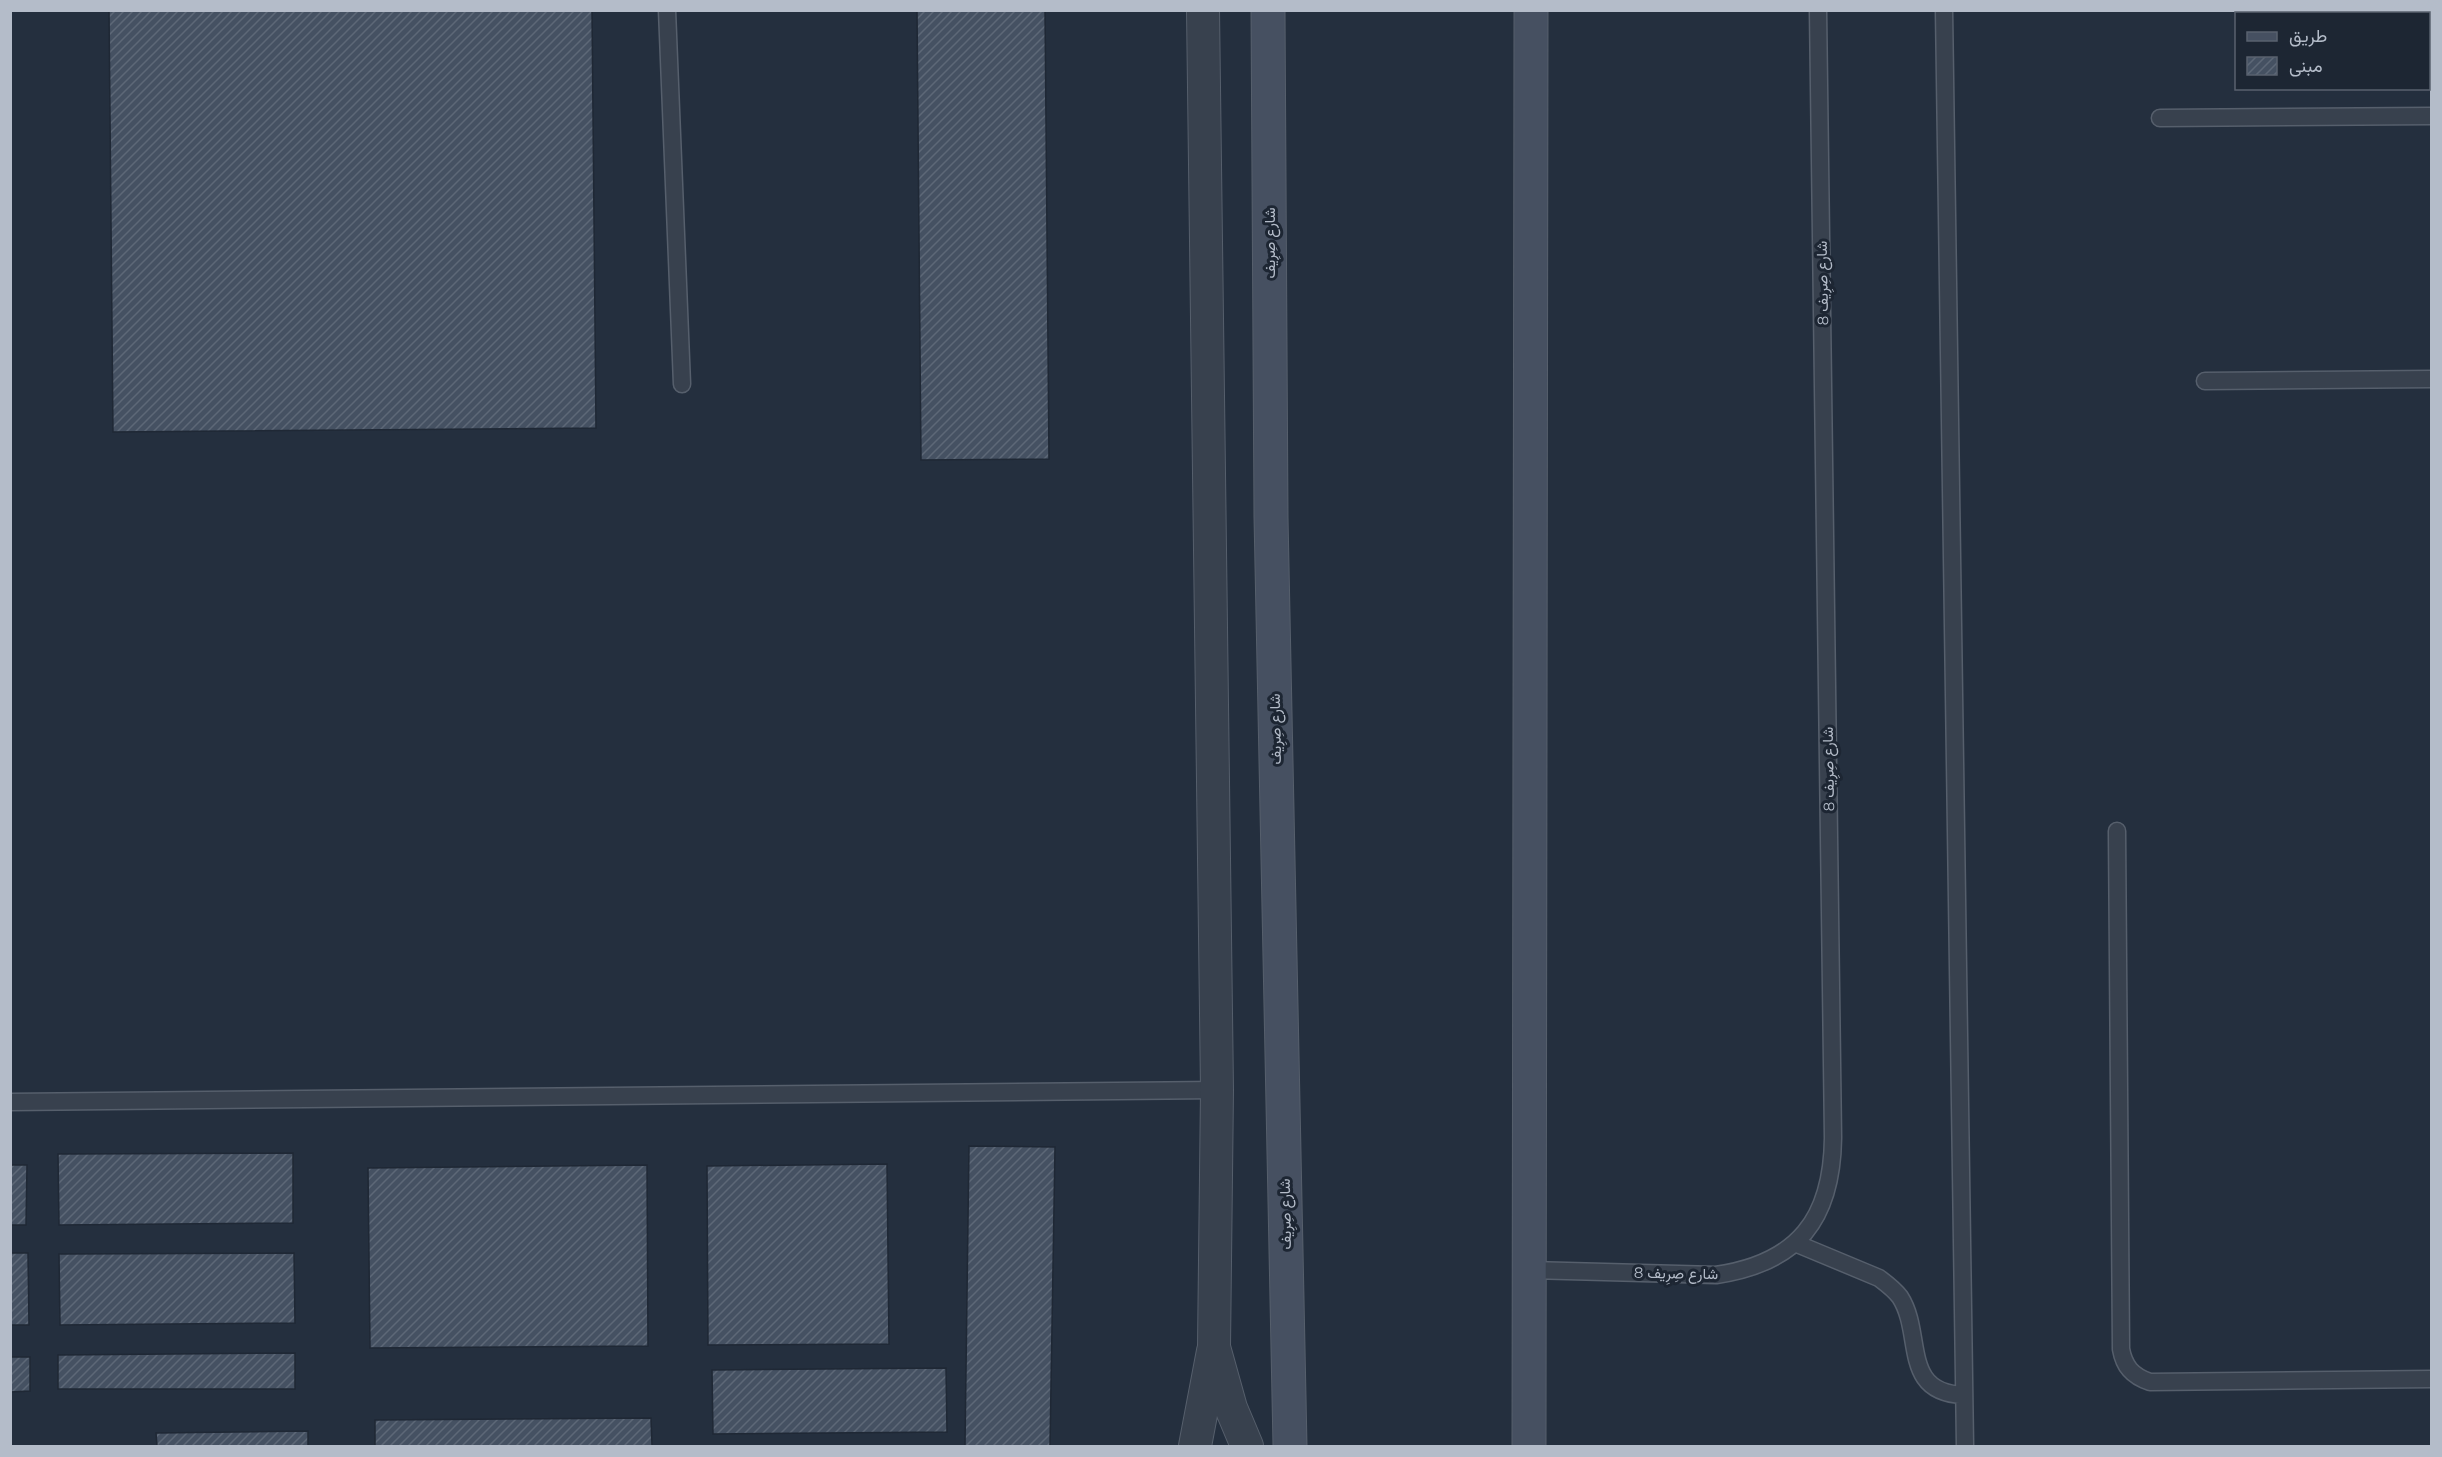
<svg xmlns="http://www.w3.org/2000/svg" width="2442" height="1457" viewBox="0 0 2442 1457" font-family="Montserrat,Vazirmatn,sans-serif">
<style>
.building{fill:url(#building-hatch);stroke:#1f2835;stroke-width:1.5}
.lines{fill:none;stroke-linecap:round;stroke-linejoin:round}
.lane-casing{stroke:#565f6c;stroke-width:19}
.street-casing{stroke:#565f6c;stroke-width:34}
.secondary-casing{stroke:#565f6c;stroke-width:35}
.lane{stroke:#38414e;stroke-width:16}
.street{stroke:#38414e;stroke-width:32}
.secondary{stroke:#465061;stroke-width:33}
.labels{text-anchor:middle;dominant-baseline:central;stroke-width:6;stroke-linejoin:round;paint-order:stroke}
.street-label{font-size:15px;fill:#b4bcc9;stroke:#1d2633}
</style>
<defs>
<pattern id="building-hatch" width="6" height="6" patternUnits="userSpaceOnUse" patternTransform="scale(1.5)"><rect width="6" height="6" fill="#455162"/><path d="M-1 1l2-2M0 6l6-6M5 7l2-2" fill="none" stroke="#5d6877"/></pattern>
</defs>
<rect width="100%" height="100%" fill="#242f3e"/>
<path class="building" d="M109 10H592L596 428 113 432Z
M917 10H1045L1049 459 921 460Z
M969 1146 1055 1147 1050 1446H965Z
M293 1153V1223L59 1225 58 1154Z
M887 1164 889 1344 708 1345 707 1166Z
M10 1165H27L26 1225H10Z
M647 1165 648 1346 370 1348 368 1168Z
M10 1253H28L29 1325H10Z
M294 1253 295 1323 60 1325 59 1254Z
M295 1353V1389H58V1355Z
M10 1357H30V1391L10 1392Z
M946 1368 947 1432 713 1434 712 1370Z
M651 1418 652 1446H375V1420Z
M308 1431V1446H157L156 1433Z"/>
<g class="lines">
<defs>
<path id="lane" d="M667 10 682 384
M1944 10 1965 1446
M2160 118 2432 116
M2205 381 2432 379
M2117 831 2121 1349C2124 1366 2132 1376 2150 1382L2432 1379
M10 1102 1217 1090
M1795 1243 1879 1278C1887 1284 1894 1289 1900 1297 1924 1334 1900 1393 1964 1395
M1530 1270 1716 1275C1798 1263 1832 1219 1833 1138L1818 10"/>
<path id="street" d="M1203 10 1217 1090 1214 1347 1231 1408 1247 1446
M1195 1446 1213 1351"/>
<path id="secondary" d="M1268 10 1271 517 1290 1446
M1529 1446 1531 10"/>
</defs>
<use href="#lane" class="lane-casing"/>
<use href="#street" class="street-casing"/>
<use href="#secondary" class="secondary-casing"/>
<use href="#lane" class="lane"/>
<use href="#street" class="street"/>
<use href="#secondary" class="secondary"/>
</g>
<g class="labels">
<g class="street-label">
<text transform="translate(1269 243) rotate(-90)">شارع صِرِيف</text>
<text transform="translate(1822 283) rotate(-91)">شارع صِرِيف 8</text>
<text transform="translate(1275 729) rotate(-91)">شارع صِرِيف</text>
<text transform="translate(1828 769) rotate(-91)">شارع صِرِيف 8</text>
<text transform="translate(1285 1214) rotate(-91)">شارع صِرِيف</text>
<text transform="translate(1676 1273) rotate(1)">شارع صِرِيف 8</text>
</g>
</g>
<rect width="2442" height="1457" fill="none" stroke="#b4bcc9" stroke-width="24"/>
<rect x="2235" y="12" width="195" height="78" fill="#1d2633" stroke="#59626f" stroke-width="1.5"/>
<rect x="2247" y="32" width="30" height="9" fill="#465061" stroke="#59626f" stroke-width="1.5"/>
<text x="2289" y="42" font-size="18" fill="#b4bcc9">طريق</text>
<rect x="2247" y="57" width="30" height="18" fill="url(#building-hatch)" stroke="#59626f" stroke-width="1.5"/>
<text x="2289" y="72" font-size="18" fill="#b4bcc9">مبنى</text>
</svg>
